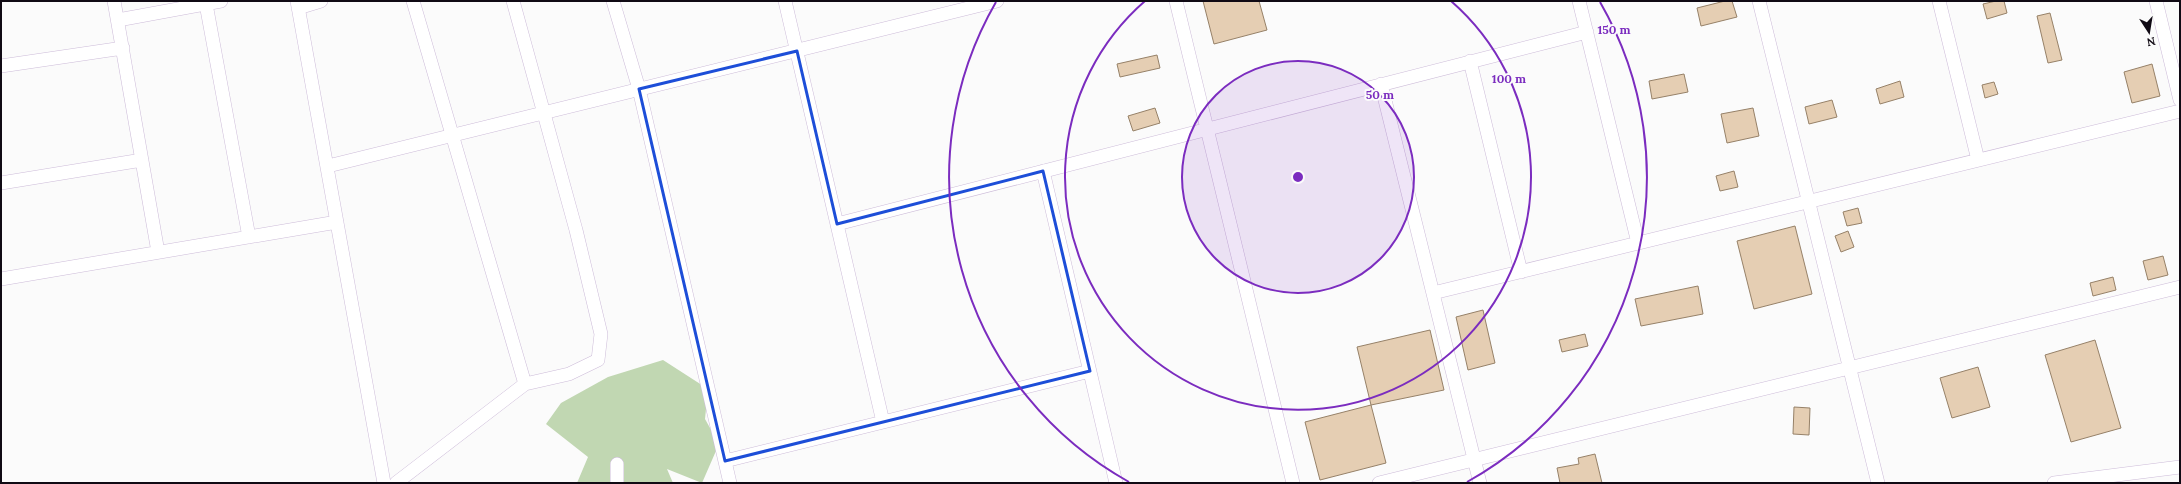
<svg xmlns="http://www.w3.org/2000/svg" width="2181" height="484" viewBox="0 0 2181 484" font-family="Lora,serif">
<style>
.green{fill:#c1d7b2}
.building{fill:#e5ceb3;stroke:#968168}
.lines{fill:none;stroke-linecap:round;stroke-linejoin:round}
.street-casing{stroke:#cdbcd9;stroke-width:14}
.street{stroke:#fff;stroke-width:13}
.marked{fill:none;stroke:#1d4ed8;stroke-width:3;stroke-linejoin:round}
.ring{fill:none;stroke:#7b2cbf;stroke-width:2}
.centre{fill:#7b2cbf;stroke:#fbfbfb;stroke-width:2}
.ring-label{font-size:12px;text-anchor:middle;font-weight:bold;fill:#7b2cbf;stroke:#fbfbfb;stroke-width:4;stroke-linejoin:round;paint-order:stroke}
</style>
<rect width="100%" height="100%" fill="#fbfbfb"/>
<path class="green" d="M663 360 708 389 705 419 719 444 702 483 667 469 673 483H577L588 457 546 424 561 403 608 377Z"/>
<path class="building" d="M1203 1H1259L1267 30 1214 44Z
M1725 1H1732L1737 17 1701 26 1697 8Z
M1996 1H2004L2007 13 1987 19 1983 4Z
M2050 13 2062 60 2048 63 2037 16Z
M1157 55 1160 68 1120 77 1117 64Z
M2152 64 2160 96 2132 103 2124 72Z
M1684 74 1688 92 1652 99 1649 81Z
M1900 81 1904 97 1880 104 1876 89Z
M1994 82 1998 94 1985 98 1982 85Z
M1832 100 1837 117 1809 124 1805 107Z
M1155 108 1160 123 1133 131 1128 116Z
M1753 108 1759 136 1727 143 1721 114Z
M1734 171 1738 187 1720 191 1716 176Z
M1858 208 1862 223 1847 226 1843 212Z
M1795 226 1812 294 1754 309 1737 241Z
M1848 231 1854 247 1841 252 1835 236Z
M2163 256 2168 275 2148 280 2143 261Z
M2113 277 2116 290 2093 296 2090 283Z
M1698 286 1703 314 1641 326 1635 299Z
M1483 310 1495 363 1468 370 1456 317Z
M1430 330 1444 390 1371 405 1357 347Z
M1585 334 1588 346 1562 352 1559 340Z
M2095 340 2121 428 2071 442 2045 355Z
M1978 367 1990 407 1952 418 1940 378Z
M1371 405 1386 463 1320 480 1305 422Z
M1794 407 1810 408 1809 435 1793 434Z
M1595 454 1602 483H1560L1557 468 1579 464 1578 458Z"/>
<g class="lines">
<defs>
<path id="street" d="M114 1 158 252
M297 1 384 483
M413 1 525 384
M613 1 639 89 730 483
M785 1 883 422
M1176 1 1293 483
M1579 1 1638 243
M1759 1 1878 483
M1939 1 1978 160
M2156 1 2180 100
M206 4 249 237
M298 8 321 1
M118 20 221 1
M1470 61 1521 272
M1 66 123 48
M1381 84 1480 483
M328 166 997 1
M1043 171 1116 483
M1 183 142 160
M837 224 1587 32
M1 279 337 222
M1433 293 2180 111
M725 461 1090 371
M396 483 525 384 569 374 598 360 601 334 576 230 513 1
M617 483V464
M1379 483 2180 287
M2054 483 2180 467"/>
</defs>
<use href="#street" class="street-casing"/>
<use href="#street" class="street"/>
</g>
<path class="marked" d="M797 51 837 224 1043 171 1090 371 725 461 639 89Z"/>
<circle cx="1298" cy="177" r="116" fill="#7b2cbf" fill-opacity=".12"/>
<g class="ring">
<circle cx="1298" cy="177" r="116"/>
<path d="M1451 1A233 233 0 1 1 1145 1"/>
<path d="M1129 482A349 349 0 0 1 996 2M1600 2A349 349 0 0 1 1467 482"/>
</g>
<circle cx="1298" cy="177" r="6" class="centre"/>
<g class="ring-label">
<text x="1614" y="34">150 m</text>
<text x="1509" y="83">100 m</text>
<text x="1380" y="99">50 m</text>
</g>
<rect width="2181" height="484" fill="none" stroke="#100a14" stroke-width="4"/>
<g transform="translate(2149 32) rotate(168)" stroke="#fbfbfb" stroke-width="3" paint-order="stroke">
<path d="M0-3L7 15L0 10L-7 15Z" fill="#100a14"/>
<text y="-6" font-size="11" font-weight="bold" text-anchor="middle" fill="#100a14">N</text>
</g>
</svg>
